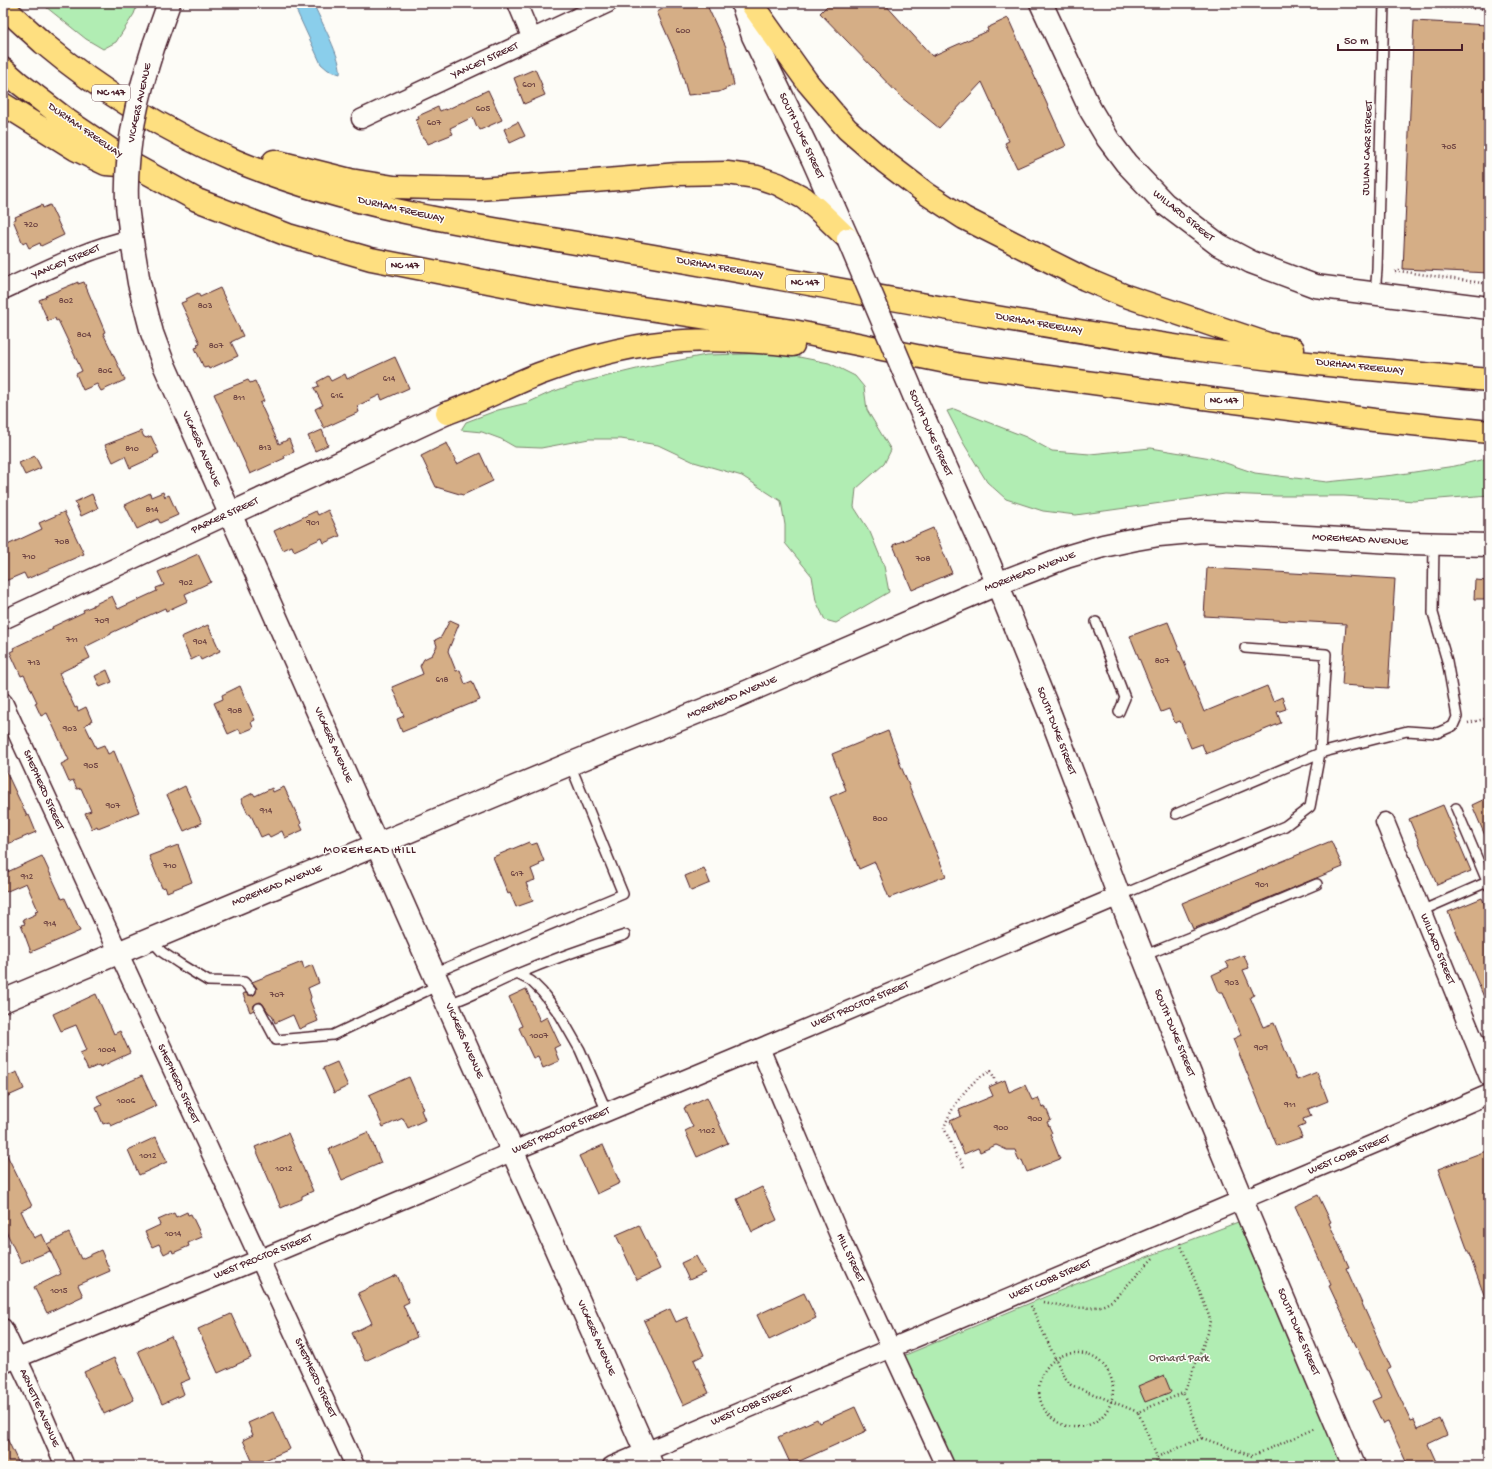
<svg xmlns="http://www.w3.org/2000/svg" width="1492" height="1469" viewBox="0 0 1492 1469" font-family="'Gochi Hand',sans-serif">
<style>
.green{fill:#b1edb3;stroke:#7e866f}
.water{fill:#8aceeb;stroke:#70889e}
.building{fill:#d5ae86;stroke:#4a1f2b}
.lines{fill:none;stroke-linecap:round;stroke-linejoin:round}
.lane-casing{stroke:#4a1f2b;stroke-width:12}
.street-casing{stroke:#4a1f2b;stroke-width:21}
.secondary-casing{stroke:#4a1f2b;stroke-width:25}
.highway-casing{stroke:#4a1f2b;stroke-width:25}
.path{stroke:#4a1f2b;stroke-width:2.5;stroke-dasharray:1 3;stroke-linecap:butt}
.lane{stroke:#fdfcf7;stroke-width:9}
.street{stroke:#fdfcf7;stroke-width:18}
.secondary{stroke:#fdfcf7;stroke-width:22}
.highway{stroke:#fedf80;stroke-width:22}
.secondary-bridge-casing{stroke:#4a1f2b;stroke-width:25;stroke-linecap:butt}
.secondary-bridge{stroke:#fdfcf7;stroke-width:22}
.labels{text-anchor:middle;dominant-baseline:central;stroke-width:3;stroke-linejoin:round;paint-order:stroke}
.number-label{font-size:9px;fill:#6d4342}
.shield{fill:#fdfcf7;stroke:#806168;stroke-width:1}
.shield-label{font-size:10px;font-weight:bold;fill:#4a1f2b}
.street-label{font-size:11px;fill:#4a1f2b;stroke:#fdfcf7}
.park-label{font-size:11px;fill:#64524d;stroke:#fdfcf7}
.neighbourhood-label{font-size:12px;letter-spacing:1px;fill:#4a1f2b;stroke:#fdfcf7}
</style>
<rect width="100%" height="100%" fill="#fdfcf7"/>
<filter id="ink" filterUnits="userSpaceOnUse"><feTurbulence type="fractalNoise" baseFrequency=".025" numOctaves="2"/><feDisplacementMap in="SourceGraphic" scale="8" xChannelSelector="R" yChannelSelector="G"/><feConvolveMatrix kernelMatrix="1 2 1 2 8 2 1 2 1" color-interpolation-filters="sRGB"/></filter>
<g filter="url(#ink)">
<path class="green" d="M41 3H138L134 14 116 42 103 49 86 39Z
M779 353 829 363 855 376 864 387 867 410 891 450 884 464 856 489 854 507 870 532 884 566 889 592 836 623 825 620 816 601 812 576 785 543V525L781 501 742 476 694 462 658 445 621 439H589L541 448 515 447 501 439 482 432 461 430 466 422 498 410 527 403 549 393 575 384 649 366 706 355Z
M954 409 1026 437 1052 451 1090 454 1151 448 1211 458 1255 473 1327 482 1394 475 1455 466 1489 458V495L1414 501 1344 496H1276L1225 494 1076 515 1043 511 1006 499 987 482 964 444 947 411Z
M1238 1222 1342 1466H955L903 1356 1076 1284Z"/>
<path class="water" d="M293 3H313C319 17 343 61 340 74L328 70 321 64Z"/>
<path class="building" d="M674 3H706L726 47 734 85 719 92 688 95 679 62 657 12Z
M830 3H884L932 56 988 31 987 28 1008 18 1066 146 1017 168 1005 143 1009 141 982 82 939 128 901 97 820 13Z
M1414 21 1489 25V273L1403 269Z
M535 69 542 85 541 86 545 95 524 104 514 78Z
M488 90 502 120 480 130 478 126 477 127 473 117 450 128 453 134 428 144 425 138H423L416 120 419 119 418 116 438 107 440 111 445 109 446 110Z
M518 122 525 136 510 143 504 129Z
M42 205 43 208 50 205 64 235 41 246 40 243 29 248 26 242 23 244 13 220 16 219 15 217Z
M78 282V284L84 282 105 332 103 333 125 380 101 391 97 384 83 390 76 374 82 371 58 320 56 321 55 318 48 321 39 300 46 297 45 296Z
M220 288 243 336 231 342 238 356 209 369 208 367 204 368 195 348 198 347 197 344 200 343 181 303 186 301V299L198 293 200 297Z
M395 357 409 388 382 400 380 395 357 406 359 412 324 428 315 409 323 405 314 388 319 386 317 382 328 376 331 381 345 374 347 379Z
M248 380 250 383 255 381 264 401 260 403 279 444 289 439 294 452 284 456 285 458 250 474 214 394Z
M322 430 328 445 315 451 308 436Z
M141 431 144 437H145L146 438 151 436 159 453 153 456 154 457 130 468 125 456 113 462 105 445Z
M447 443 457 464 480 453 493 481 463 495 436 487 421 456Z
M35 456 41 468 25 475 19 463Z
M163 492 165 497 169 495 178 515 160 523 158 519 137 529 125 505 150 493 151 497Z
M92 494 98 508 81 516 75 502Z
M328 510 340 536 324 543 322 538 294 551 292 546 283 550 274 531 316 511 318 515Z
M64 512 84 554 27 579 24 573 3 582V547L42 529 39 523Z
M933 528 952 573 912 590 893 545Z
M198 554 211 582 185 594 188 601 166 611 165 608 111 633V634L85 647 90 658 59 673 75 708 77 707 78 711 86 707 92 721 85 725 96 748 104 745 108 754 114 751 139 812 98 828 97 826 92 829 85 813 91 811 81 788 77 789 73 780 69 782 61 764 69 760 47 713 41 716 35 703 37 702 24 675 21 676 10 652 14 650 13 648 53 629 52 627 84 612 83 610 93 606V605L112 596 118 609 157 591 156 588 164 585 158 572Z
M1207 568 1395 579 1388 688 1342 685 1346 624 1204 616Z
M1475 580 1489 581V599H1474Z
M450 620 459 624 448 651 456 671 460 670 465 684 472 681 480 700 402 732 397 719 404 716 392 687 423 674 420 666 424 659 432 655 437 646 435 640 441 637Z
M1168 622 1204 712 1267 686 1273 701 1282 697 1286 709 1277 712 1281 723 1206 754 1202 744 1191 748 1180 721 1175 723 1169 709 1161 712 1130 636Z
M208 625 220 651 201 660 199 656 191 660 181 637Z
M107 670 112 682 100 687 95 676Z
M240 686 255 720 251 722 253 728 241 733 239 729 228 734 214 703 223 699 222 695Z
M888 731 899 759H898L946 876 889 898 875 862 859 869 830 797 846 790 832 754Z
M3 765 27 816 29 815 36 832 3 846Z
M185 786 202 823 184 831 167 795Z
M284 787 301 823 300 824 303 830 285 838 282 831 270 837 268 834 261 837 250 813 248 814 241 799 253 793 255 796 272 788 273 792Z
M1489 797V845L1472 805Z
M1443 805 1471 871 1437 885 1409 819Z
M1331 841 1343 867 1193 929 1182 903Z
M529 842 531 845 537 843 544 861 539 863 540 865 531 869 535 880 526 883 533 901 516 907 510 893 508 894 493 857Z
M178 845 192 882 167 892 165 887 162 888 149 856Z
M42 856 62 899 65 898 80 931 31 952 21 925 25 924 23 920 36 914 35 911 38 910 26 883 3 893V874Z
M704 868 710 883 691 891 685 876Z
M1482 898 1489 914V1009L1448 912Z
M1244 955 1249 968 1243 970 1254 995 1250 997 1263 1027 1274 1023 1297 1080 1317 1072 1328 1101 1308 1109 1311 1116 1303 1119 1305 1125 1298 1128 1302 1137 1277 1146 1233 1039 1241 1035 1223 992H1219L1212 975 1229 967 1226 962Z
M302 962 304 969 312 965 319 983 308 988 311 997 310 1000 318 1021 299 1029 293 1015 275 1023 272 1015 269 1013 262 1003 260 1002 254 1005V1010L250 1012 243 994 245 993 252 996 255 994 257 988 252 982Z
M526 989 540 1021 547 1017 560 1045 554 1048 559 1061 543 1068 538 1056 533 1058 519 1028 522 1026 509 997Z
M96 994 114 1034 120 1031 130 1053 100 1067 99 1065 88 1070 80 1053 87 1050 76 1025 61 1031 53 1014Z
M337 1062 348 1086 334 1093 323 1068Z
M17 1072 24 1089 6 1097 3 1088V1078Z
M142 1076 156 1106 111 1126 109 1122 103 1124 96 1108 102 1105 97 1096Z
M409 1077 423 1109 421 1110 425 1120 408 1128 403 1118 383 1127 369 1095Z
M1005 1080 1009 1092 1025 1085 1032 1100 1038 1098 1042 1107 1045 1106 1051 1120 1047 1122 1052 1133 1050 1134 1060 1159 1027 1172 1022 1160 1019 1161 1015 1150H1007L996 1145 980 1152 978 1148 964 1154 950 1121 961 1116 959 1110 993 1096 989 1087Z
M707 1097 728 1143 697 1157 685 1131 693 1127 684 1108Z
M368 1132 381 1163 342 1180 329 1149Z
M288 1133 313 1191 302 1196V1199L281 1208 255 1147Z
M156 1137 167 1162 139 1175 128 1150Z
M603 1145 620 1183 597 1194 579 1156Z
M3 1147 32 1206 21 1211 34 1238 42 1234 50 1251 21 1263 3 1225Z
M1486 1151 1489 1159V1303H1487L1438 1169Z
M762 1187 777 1220 752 1232 737 1199Z
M1318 1195 1331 1222 1329 1223 1349 1267 1346 1268 1391 1368 1387 1370 1411 1421 1414 1420 1418 1429 1440 1419 1447 1435 1428 1444 1438 1466H1408L1388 1422 1383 1424 1372 1401 1381 1397 1344 1321 1345 1320 1329 1286 1331 1285 1295 1206Z
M187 1212 188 1215 191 1214 202 1237 188 1243 189 1246 173 1253 172 1250 164 1254 159 1244 152 1247 145 1232 160 1225 158 1220 174 1213 176 1217Z
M639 1225 660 1269 637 1280 616 1235Z
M69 1233 81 1259 101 1250 110 1271 78 1285 83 1296 47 1313 34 1287 61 1274 47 1244Z
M696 1256 705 1273 689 1280 681 1263Z
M397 1275 409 1302 403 1305 417 1337 365 1361 352 1333 372 1323 358 1293Z
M804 1293 816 1318 769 1340 757 1315Z
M670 1309 676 1322 687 1317 704 1355 694 1360 709 1393 683 1405 644 1321Z
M231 1314 251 1358 218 1373 198 1329Z
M171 1336 190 1379 180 1383 184 1394 162 1404 138 1351Z
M114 1358 134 1400 104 1414 84 1372Z
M1164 1375 1171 1392 1145 1402 1138 1386Z
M855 1407 866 1431 791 1465 778 1437 817 1419 819 1423Z
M273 1412 290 1449 254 1465 243 1440 253 1435 248 1423Z
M3 1430 20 1466H3Z"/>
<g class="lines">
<defs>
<path id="lane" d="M1375 294 1377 270 1384 3
M1096 622 1125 698 1119 712
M1456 808 1489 886
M1176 814 1320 753 1407 731 1437 733 1453 726 1457 717 1447 661 1433 613 1434 543
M1119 896 1285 826 1310 807 1320 753 1326 654 1245 648
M1421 911 1487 882
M150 939 162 952 180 964 208 981 244 982 251 990
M1143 956 1210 929 1317 884
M434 973 623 894 570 764
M517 974 531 981 542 992 560 1015 580 1050 607 1112
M448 1004C470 997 489 986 510 977 548 961 586 947 625 935
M259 1008 276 1040 333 1035 439 985"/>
<path id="street" d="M517 3 532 39
M361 119 608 3
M3 290C45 271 86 249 132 239
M3 620 230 514
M3 702C119 957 238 1211 355 1466
M1385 822 1489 1077
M760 1048 839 1235 945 1466
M3 1328 29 1383 65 1466
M3 1364 260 1259 439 1184 513 1151 760 1048 1119 896
M612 1466 1388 1138 1489 1094"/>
<path id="secondary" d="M742 3 753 36 813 160 848 239
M1041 3 1090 109 1108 139 1126 163 1165 204 1219 245 1251 262 1315 286 1489 308
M154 45 169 3
M130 229 139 283 152 333 162 360 652 1466
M915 398 989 563 1050 714 1119 896 1196 1089 1248 1215 1354 1466
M230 514 447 413
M3 1001 570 764 735 697 997 584 1066 557 1103 546 1136 539 1159 535 1203 531 1410 543 1489 545"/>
<path id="highway" d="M751 3 808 83 847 129 885 162 927 194 964 218 1085 279 1123 295 1268 344 1293 349
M3 6C16 19 30 31 43 43 100 91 168 132 236 161 374 218 524 232 670 259 844 290 1018 323 1194 349 1291 363 1391 371 1489 380
M3 69 19 83 67 120 135 166 197 200 288 235 371 259 544 293 793 331 961 365 1196 397 1374 420 1489 432
M3 104 75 149 106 164 135 166
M274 161 350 180 394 187 479 189 594 181 678 174 727 173 757 177 778 184 804 198 817 209 848 239
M447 413C479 402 508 386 539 374 585 357 635 343 684 341 720 339 756 341 793 345"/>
</defs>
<use href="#lane" class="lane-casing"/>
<use href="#street" class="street-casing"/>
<use href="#secondary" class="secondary-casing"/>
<use href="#highway" class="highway-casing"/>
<path class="path" d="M1437 7 1489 9
M1395 272 1399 271 1489 284
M1468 723 1489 718
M964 1167 961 1160 957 1157 944 1128C950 1110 962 1093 975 1081 979 1077 986 1074 991 1071L997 1084
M1180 1243 1208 1313 1210 1320 1208 1333 1184 1393
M1044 1302C1063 1306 1085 1311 1104 1305 1107 1304 1109 1302 1112 1301L1155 1256
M1031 1306 1063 1375 1071 1385 1138 1412
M1039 1390a37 37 0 1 1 74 0a37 37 0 1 1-74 0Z
M1202 1438 1252 1456 1317 1428
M1156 1466 1157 1457 1138 1412 1183 1393 1202 1438 1157 1457"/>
<use href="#lane" class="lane"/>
<use href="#street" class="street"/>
<use href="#secondary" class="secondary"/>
<use href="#highway" class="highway"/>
<defs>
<path id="secondary-bridge" d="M130 229C129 219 127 210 127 201 125 148 138 95 154 45
M848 239 915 398"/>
</defs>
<use href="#secondary-bridge" class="secondary-bridge-casing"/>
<use href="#secondary-bridge" class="secondary-bridge"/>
</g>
</g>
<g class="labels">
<g class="number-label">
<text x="683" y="31">600</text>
<text x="529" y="85">601</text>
<text x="483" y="109">605</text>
<text x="434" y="123">607</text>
<text x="1449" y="147">705</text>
<text x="31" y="225">720</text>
<text x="66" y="301">802</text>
<text x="205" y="306">803</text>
<text x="84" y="335">804</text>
<text x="216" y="346">807</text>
<text x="105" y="371">806</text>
<text x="389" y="379">614</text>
<text x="337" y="396">616</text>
<text x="239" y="398">811</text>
<text x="265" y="448">813</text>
<text x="132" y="449">810</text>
<text x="152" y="510">814</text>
<text x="313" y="523">901</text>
<text x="62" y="542">708</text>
<text x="29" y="557">710</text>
<text x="923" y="559">708</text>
<text x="186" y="583">902</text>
<text x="102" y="621">709</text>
<text x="72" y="640">711</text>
<text x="200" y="642">904</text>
<text x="1162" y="661">807</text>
<text x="34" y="663">713</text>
<text x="442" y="680">618</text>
<text x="235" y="711">908</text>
<text x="70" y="729">903</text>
<text x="91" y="766">905</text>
<text x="113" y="806">907</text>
<text x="266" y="811">914</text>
<text x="880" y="819">800</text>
<text x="170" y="866">710</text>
<text x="517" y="874">617</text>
<text x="27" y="877">912</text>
<text x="1262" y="885">901</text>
<text x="50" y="924">914</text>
<text x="1232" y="983">903</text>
<text x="277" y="995">707</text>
<text x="539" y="1036">1007</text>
<text x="1261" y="1048">909</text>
<text x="107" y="1050">1004</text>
<text x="126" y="1101">1006</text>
<text x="1290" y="1105">911</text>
<text x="1035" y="1119">900</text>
<text x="1001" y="1128">900</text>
<text x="707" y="1131">1102</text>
<text x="148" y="1156">1012</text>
<text x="284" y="1169">1012</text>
<text x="173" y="1234">1014</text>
<text x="59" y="1291">1015</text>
</g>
<g class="shield">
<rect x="92" y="85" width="38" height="16" rx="3"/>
<rect x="386" y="258" width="38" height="16" rx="3"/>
<rect x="786" y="275" width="38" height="16" rx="3"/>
<rect x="1205" y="393" width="38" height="16" rx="3"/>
</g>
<g class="shield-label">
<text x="111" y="93">NC 147</text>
<text x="405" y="266">NC 147</text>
<text x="805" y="283">NC 147</text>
<text x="1224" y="401">NC 147</text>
</g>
<g class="street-label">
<text transform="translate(485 61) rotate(-25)">YANCEY STREET</text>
<text transform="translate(140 103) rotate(-78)">VICKERS AVENUE</text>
<text transform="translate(85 131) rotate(35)">DURHAM FREEWAY</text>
<text transform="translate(801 136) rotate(65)">SOUTH DUKE STREET</text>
<text transform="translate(1368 148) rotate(-88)">JULIAN CARR STREET</text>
<text transform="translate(401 210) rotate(13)">DURHAM FREEWAY</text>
<text transform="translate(1183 216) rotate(39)">WILLARD STREET</text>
<text transform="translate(66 262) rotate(-23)">YANCEY STREET</text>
<text transform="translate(720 268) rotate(10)">DURHAM FREEWAY</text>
<text transform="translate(1039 324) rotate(10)">DURHAM FREEWAY</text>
<text transform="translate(1360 367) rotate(6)">DURHAM FREEWAY</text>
<text transform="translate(930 433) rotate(66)">SOUTH DUKE STREET</text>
<text transform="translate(201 449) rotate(66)">VICKERS AVENUE</text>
<text transform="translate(225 516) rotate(-25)">PARKER STREET</text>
<text transform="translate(1360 540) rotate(3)">MOREHEAD AVENUE</text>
<text transform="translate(1030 572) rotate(-21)">MOREHEAD AVENUE</text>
<text transform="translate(732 698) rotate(-23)">MOREHEAD AVENUE</text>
<text transform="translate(1056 731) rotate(69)">SOUTH DUKE STREET</text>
<text transform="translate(333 745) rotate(66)">VICKERS AVENUE</text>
<text transform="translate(43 790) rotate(66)">SHEPHERD STREET</text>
<text transform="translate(277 886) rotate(-22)">MOREHEAD AVENUE</text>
<text transform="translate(1437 949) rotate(68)">WILLARD STREET</text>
<text transform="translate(860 1005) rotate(-23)">WEST PROCTOR STREET</text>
<text transform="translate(1174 1033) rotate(68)">SOUTH DUKE STREET</text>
<text transform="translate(464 1041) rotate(66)">VICKERS AVENUE</text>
<text transform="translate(178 1084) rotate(65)">SHEPHERD STREET</text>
<text transform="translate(561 1131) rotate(-23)">WEST PROCTOR STREET</text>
<text transform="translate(1349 1155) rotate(-23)">WEST COBB STREET</text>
<text transform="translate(263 1257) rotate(-22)">WEST PROCTOR STREET</text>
<text transform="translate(850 1258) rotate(65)">HILL STREET</text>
<text transform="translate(1050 1280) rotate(-23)">WEST COBB STREET</text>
<text transform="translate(1298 1332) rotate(67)">SOUTH DUKE STREET</text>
<text transform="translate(596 1338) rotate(66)">VICKERS AVENUE</text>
<text transform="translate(315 1378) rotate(65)">SHEPHERD STREET</text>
<text transform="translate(752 1406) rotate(-23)">WEST COBB STREET</text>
<text transform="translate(39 1408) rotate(66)">ARNETTE AVENUE</text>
</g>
<g class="park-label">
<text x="1179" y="1359">Orchard Park</text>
</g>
<g class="neighbourhood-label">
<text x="370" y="851">MOREHEAD HILL</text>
</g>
</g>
<rect width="1492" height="1469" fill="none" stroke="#fdfcf7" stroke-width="16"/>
<rect x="8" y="8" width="1476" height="1453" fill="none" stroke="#4a1f2b" stroke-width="1.5" filter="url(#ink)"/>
<path d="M1338 44v6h124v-6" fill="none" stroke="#4a1f2b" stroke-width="2"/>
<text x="1344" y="44" font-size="12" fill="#4a1f2b" stroke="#fdfcf7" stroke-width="3" paint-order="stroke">50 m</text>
</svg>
